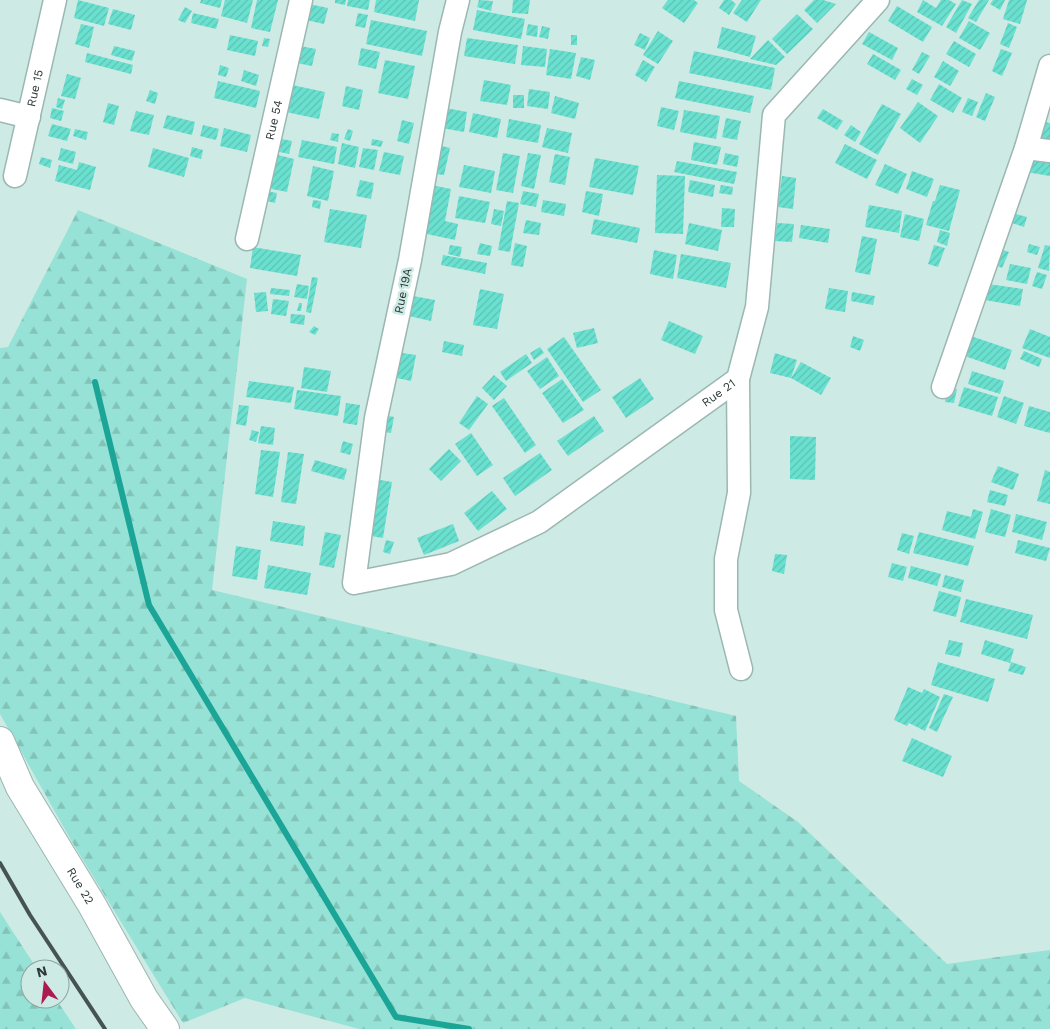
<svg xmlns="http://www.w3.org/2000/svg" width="1050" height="1029" viewBox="0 0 1050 1029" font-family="'Work Sans',sans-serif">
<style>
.forest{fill:url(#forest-firs)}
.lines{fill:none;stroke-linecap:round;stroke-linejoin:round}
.stream{stroke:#1ba596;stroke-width:6}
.building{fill:url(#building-hatch)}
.street-casing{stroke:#9bb7b2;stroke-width:25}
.secondary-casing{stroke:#9bb7b2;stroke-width:30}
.street{stroke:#fff;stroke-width:22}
.secondary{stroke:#fff;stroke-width:28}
.rail{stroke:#465351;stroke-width:4}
.labels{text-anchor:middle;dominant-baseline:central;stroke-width:5;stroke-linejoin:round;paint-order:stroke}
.street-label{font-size:12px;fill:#2e3937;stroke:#cdeae4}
</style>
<defs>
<pattern id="forest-firs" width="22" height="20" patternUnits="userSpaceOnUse" patternTransform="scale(1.25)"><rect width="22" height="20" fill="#96e2d6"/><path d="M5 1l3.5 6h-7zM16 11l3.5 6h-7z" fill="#82c3b8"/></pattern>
<pattern id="building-hatch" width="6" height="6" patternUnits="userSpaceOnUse" patternTransform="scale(1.25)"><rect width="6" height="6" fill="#6ae1d0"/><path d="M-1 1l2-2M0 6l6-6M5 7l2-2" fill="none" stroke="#5cc2b3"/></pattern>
</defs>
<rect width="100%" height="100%" fill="#cdeae4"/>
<path class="forest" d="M78 210 247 279 212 590 736 716 739 781 798 822 947 964 1050 950V1029H359L245 998 183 1023 72 842 0 714V348L8 347Z
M0 912 37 969H30V999H56L76 1029H0Z"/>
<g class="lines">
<path class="stream" d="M95 382 149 605 396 1017 469 1029"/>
</g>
<path class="building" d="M78 0 109 8 104 26 74 18Z
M201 0H222L220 8 200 3Z
M225 0H253L247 23 221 16Z
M257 0H278L270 32 251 28Z
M335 0H346L345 5 335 3Z
M348 0H370L368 10 347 6Z
M376 0H419L415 21 374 12Z
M479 0 493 1 491 11 477 7Z
M513 0H530L528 14 512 13Z
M668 0H694L698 3 684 23 662 8Z
M724 0H731L736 4 729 15 719 8Z
M742 0H761L747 22 733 13Z
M814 0H823L836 4 817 23 804 10Z
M923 0 936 8 941 0H949L956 4 942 26 917 12Z
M962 0 972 4 956 33 946 27Z
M979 0H989L976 22 968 18Z
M993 0H1005L1000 10 990 4Z
M1009 0H1027L1020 24 1003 19Z
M309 4 328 8 324 24 306 20Z
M897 6 932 27 923 42 888 21Z
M185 7 192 11 185 23 178 20Z
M113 9 135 15 131 30 108 24Z
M477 10 525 19 521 39 473 30Z
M193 13 219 19 216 29 191 23Z
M358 13 368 15 365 28 355 26Z
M797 14 813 29 787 54 772 39Z
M371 20 427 31 422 56 366 44Z
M969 21 990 33 980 50 959 38Z
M1008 23 1017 27 1009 48 1000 44Z
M81 24 94 27 89 48 75 44Z
M528 24 538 26 537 37 526 35Z
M542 26 550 28 548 39 539 37Z
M722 27 756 36 750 57 717 48Z
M658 31 673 41 658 64 643 55Z
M869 32 898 48 892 60 862 44Z
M640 33 650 38 645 50 634 45Z
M230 35 258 41 255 56 227 50Z
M571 35H577V45H571Z
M264 38 270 39 268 47 262 46Z
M467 38 518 45 515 64 464 56Z
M768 40 785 57 776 65 750 59Z
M954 41 976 54 969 67 946 54Z
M114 46 135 51 132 61 111 55Z
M300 46 316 49 312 66 297 63Z
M523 46 547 49 545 67 521 65Z
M361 48 380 52 376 69 358 65Z
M550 49 576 53 571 79 546 75Z
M1001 49 1012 53 1002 76 992 71Z
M694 51 775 68 771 90 689 73Z
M922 52 930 56 919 74 912 70Z
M87 53 133 65 131 74 85 62Z
M873 54 901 70 895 80 867 64Z
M581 57 595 60 590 80 576 76Z
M385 60 415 66 408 99 378 93Z
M643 60 655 67 646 82 635 75Z
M943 61 959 71 950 86 934 77Z
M220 65 229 68 226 77 218 75Z
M244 70 259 75 256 86 241 81Z
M67 74 81 78 75 99 61 96Z
M912 79 923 85 917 95 906 89Z
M484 80 511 85 507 105 480 101Z
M218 81 260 91 256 108 214 98Z
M679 81 754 96 750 113 675 98Z
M939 84 962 98 953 113 930 100Z
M292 85 325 92 319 119 286 112Z
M346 86 363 90 359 110 342 106Z
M529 89 550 92 548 109 527 106Z
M150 90 158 93 155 104 146 101Z
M986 93 995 97 985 121 976 117Z
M513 95H524V108H513Z
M555 96 579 103 575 119 551 113Z
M58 98 65 100 62 109 56 107Z
M968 98 978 102 972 116 962 112Z
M918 102 938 116 920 143 900 128Z
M108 103 119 106 114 125 103 122Z
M882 104 901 114 878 155 859 144Z
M661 107 679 111 674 130 657 126Z
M52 108 64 111 61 121 50 118Z
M446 108 467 112 464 132 442 128Z
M823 109 843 121 837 130 817 118Z
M684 110 720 116 716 139 680 132Z
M136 111 154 115 149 135 130 131Z
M473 113 501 119 497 138 469 132Z
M167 115 195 122 192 135 163 128Z
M726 118 741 121 737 140 722 137Z
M509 119 541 125 538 143 506 137Z
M402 120 414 123 409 144 397 141Z
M1039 121 1050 123V144L1035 141Z
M52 124 71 129 67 141 48 136Z
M203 125 219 129 216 140 200 136Z
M851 125 861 132 855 142 844 135Z
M224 128 251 135 247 152 220 146Z
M547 128 572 133 568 153 542 147Z
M75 129 88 132 86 140 73 136Z
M348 129 353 131 350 141 344 139Z
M332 133 339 134 338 142 330 140Z
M277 138 292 141 289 154 275 151Z
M372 139 383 141 381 147 371 145Z
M302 140 337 147 334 164 298 157Z
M694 142 721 147 717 165 691 160Z
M342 143 359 147 355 168 338 164Z
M845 144 877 160 867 179 835 163Z
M442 146 450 148 444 175 436 174Z
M192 147 203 150 201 159 190 156Z
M61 148 76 152 73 164 58 160Z
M153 148 189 158 184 177 148 167Z
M363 148 378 150 374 170 359 167Z
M1030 150 1050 153V176L1026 172Z
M384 152 404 156 400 175 379 171Z
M503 153 520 156 513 193 496 190Z
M528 153 541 155 534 189 521 186Z
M725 153 739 156 737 167 723 164Z
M274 154 294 159 287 192 267 188Z
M555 154 570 157 565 185 549 182Z
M41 157 52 160 50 168 39 164Z
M595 158 639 166 633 195 589 187Z
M677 161 737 172 734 184 674 172Z
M79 162 96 167 90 190 55 181 59 165 77 170Z
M885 164 907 174 898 194 875 185Z
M464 165 495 171 491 193 459 187Z
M313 166 334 171 328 201 307 196Z
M912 171 934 179 927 197 906 189Z
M657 175 685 176 683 234 655 233Z
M782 176 796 178 793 209 778 207Z
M360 180 374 183 371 199 356 196Z
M690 180 715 185 713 197 688 192Z
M431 185 451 189 445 221 458 224 455 240 422 233Z
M721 185 733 187 732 195 719 193Z
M940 185 960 190 949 231 926 225 933 201H935Z
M265 191 277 193 275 203 263 200Z
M523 191 539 194 536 207 520 204Z
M586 191 603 194 599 216 582 212Z
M459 196 490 202 485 223 455 218Z
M313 200 321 201 320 209 312 207Z
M543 200 566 204 564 216 541 212Z
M507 201 519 203 510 252 498 250Z
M869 205 902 211 899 233 865 227Z
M722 208 735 209 734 227H721Z
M330 209 367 215 361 248 324 242Z
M494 209 504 211 501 226 491 224Z
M1012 213 1027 217 1024 227 1009 222Z
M905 214 924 219 919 241 900 237Z
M594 219 640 228 637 243 591 234Z
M526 220 541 223 539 235 523 233Z
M689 223 722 230 718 251 685 244Z
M777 223 794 224 792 242 775 241Z
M801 225 830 229 828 243 799 238Z
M940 230 950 233 947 246 937 242Z
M862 236 877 239 870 275 855 272Z
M480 243 492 246 490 256 477 254Z
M515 243 527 246 523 267 511 265Z
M1029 244 1040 247 1037 255 1027 252Z
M450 245 462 247 460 257 448 254Z
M934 245 945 248 938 267 928 264Z
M1045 245 1050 246 1049 271 1038 268Z
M253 247 301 255 297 276 250 268Z
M997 248 1009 252 1002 268 991 263Z
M654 250 677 255 673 279 650 274Z
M681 254 731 263 726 288 677 278Z
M443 255 487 263 485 274 441 265Z
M1010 264 1031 268 1027 284 1006 280Z
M1037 272 1047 275 1042 289 1032 286Z
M312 277 318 278 311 313 306 312Z
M297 284 309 286 307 299 294 297Z
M988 284 1023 289 1020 306 985 300Z
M271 288 290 290 289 296 270 294Z
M829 288 848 291 845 312 825 309Z
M480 289 504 294 497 329 473 325Z
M266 292 268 311 256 312 254 293Z
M852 292 875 296 873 305 851 301Z
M413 296 435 300 431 321 409 316Z
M273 299 289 301 286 316 271 314Z
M299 303H302L301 311H297Z
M291 314 305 315 304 325 290 323Z
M669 321 703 336 695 354 661 340Z
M314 326 319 329 315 335 309 332Z
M594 328 598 343 577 348 573 333Z
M1030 329 1050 337V358L1022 348Z
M968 335 1012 350 1005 370 962 355Z
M853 336 864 340 860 351 850 347Z
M564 337 601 390 583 402 547 349Z
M444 341 464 345 462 356 442 352Z
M540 347 544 353 534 360 530 353Z
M1024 351 1042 359 1039 367 1020 359Z
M402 353 416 355 411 381 397 378Z
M775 353 797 360 791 378 801 362 831 378 821 395 791 378 770 373Z
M526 354 532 363 506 381 500 372Z
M547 357 559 376 540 389 527 371Z
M304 367 331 371 327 392 301 388Z
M972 371 1004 381 1000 394 968 384Z
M494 375 507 386 494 400 482 388Z
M640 378 654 399 626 418 612 397Z
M562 379 584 410 563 423 542 393Z
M249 381 294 387 291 403 246 397Z
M964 387 998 397 992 416 958 406Z
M947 388 957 389 954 403 945 402Z
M297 390 341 396 338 416 294 409Z
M477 396 488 404 469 430 459 423Z
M1004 396 1024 403 1016 424 997 417Z
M504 398 536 445 525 453 492 406Z
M346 403 360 405 357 425 343 423Z
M239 405 249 406 246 426 236 424Z
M1029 406 1050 412V433L1024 426Z
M384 415 394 417 391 433 382 432Z
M594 416 604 431 568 456 557 441Z
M261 426 275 428 273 445 258 443Z
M252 430 259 432 256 442 249 440Z
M471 433 493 465 477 476 455 444Z
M790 436 816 437 815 480 790 479Z
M343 441 353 444 350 455 340 452Z
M449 449 461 461 441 481 429 469Z
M261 450 280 452 273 497 255 494Z
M288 452 304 454 296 504 281 502Z
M540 453 552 470 515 496 503 478Z
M315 460 347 469 344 480 311 471Z
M998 466 1019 474 1013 490 991 482Z
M1045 470 1050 472V504L1037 501Z
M374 479 392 482 383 538 371 536 378 492H372Z
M990 490 1008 495 1005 506 987 502Z
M492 491 507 509 478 531 464 513Z
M973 509 983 512 975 539 942 530 947 511 971 517Z
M991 509 1011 515 1005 537 985 532Z
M1016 514 1047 522 1042 540 1012 532Z
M273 521 305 526 303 546 270 541Z
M453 524 459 541 424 555 417 538Z
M325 532 341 535 334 568 319 565Z
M919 532 974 546 968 566 913 553Z
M902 533 914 536 909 554 897 550Z
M386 540 394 542 390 554 383 552Z
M1018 540 1050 548 1046 561 1015 553Z
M236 546 261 550 257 580 232 576Z
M775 554 787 555 784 574 772 571Z
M892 563 907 567 903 581 888 577Z
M268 565 311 573 307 595 264 588Z
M911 566 941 574 937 586 908 578Z
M945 575 964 580 961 592 942 587Z
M939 591 961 597 956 617 933 611Z
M966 599 1033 615 1027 639 960 622Z
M949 640 963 643 960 657 945 654Z
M985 640 1014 649 1010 663 981 654Z
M938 662 995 679 988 702 931 685Z
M1011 662 1026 667 1023 675 1008 671Z
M908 687 922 693 924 689 940 697 925 731 909 723 907 726 894 720Z
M944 694 953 697 937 732 929 728Z
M912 738 952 756 943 777 902 761Z"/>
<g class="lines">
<defs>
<g id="street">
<path id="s1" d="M458 0 450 32 410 260 376 418 354 583 451 564 539 522 738 379 757 307 774 115 878 0"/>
<path d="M0 110 29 117"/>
<path d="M1026 148 1050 151"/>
<path id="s2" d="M15 176 55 0"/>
<path id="s3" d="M247 239 301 0"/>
<path d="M738 379 739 493 726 559V610L741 669"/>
<path d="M943 387 1026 148 1050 66"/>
</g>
<g id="secondary">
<path id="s4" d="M0 741 20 787 92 905 144 999 165 1029"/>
</g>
</defs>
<use href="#street" class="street-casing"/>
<use href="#secondary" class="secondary-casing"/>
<use href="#street" class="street"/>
<use href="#secondary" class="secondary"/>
<path class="rail" d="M0 863 30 915 105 1029"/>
</g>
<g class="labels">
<g class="street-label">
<text stroke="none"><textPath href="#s2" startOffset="90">Rue 15</textPath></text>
<text stroke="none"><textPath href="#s3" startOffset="122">Rue 54</textPath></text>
<text transform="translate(403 291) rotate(-78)">Rue 19A</text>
<text stroke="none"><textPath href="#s1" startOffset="1010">Rue 21</textPath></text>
<text stroke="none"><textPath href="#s4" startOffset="166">Rue 22</textPath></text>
</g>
</g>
<g transform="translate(45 984) rotate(345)"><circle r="24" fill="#cdeae4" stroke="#8da39f"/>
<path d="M0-4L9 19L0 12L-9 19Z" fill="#ac1a4f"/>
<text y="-8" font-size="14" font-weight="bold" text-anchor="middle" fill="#2e3937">N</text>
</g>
</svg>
